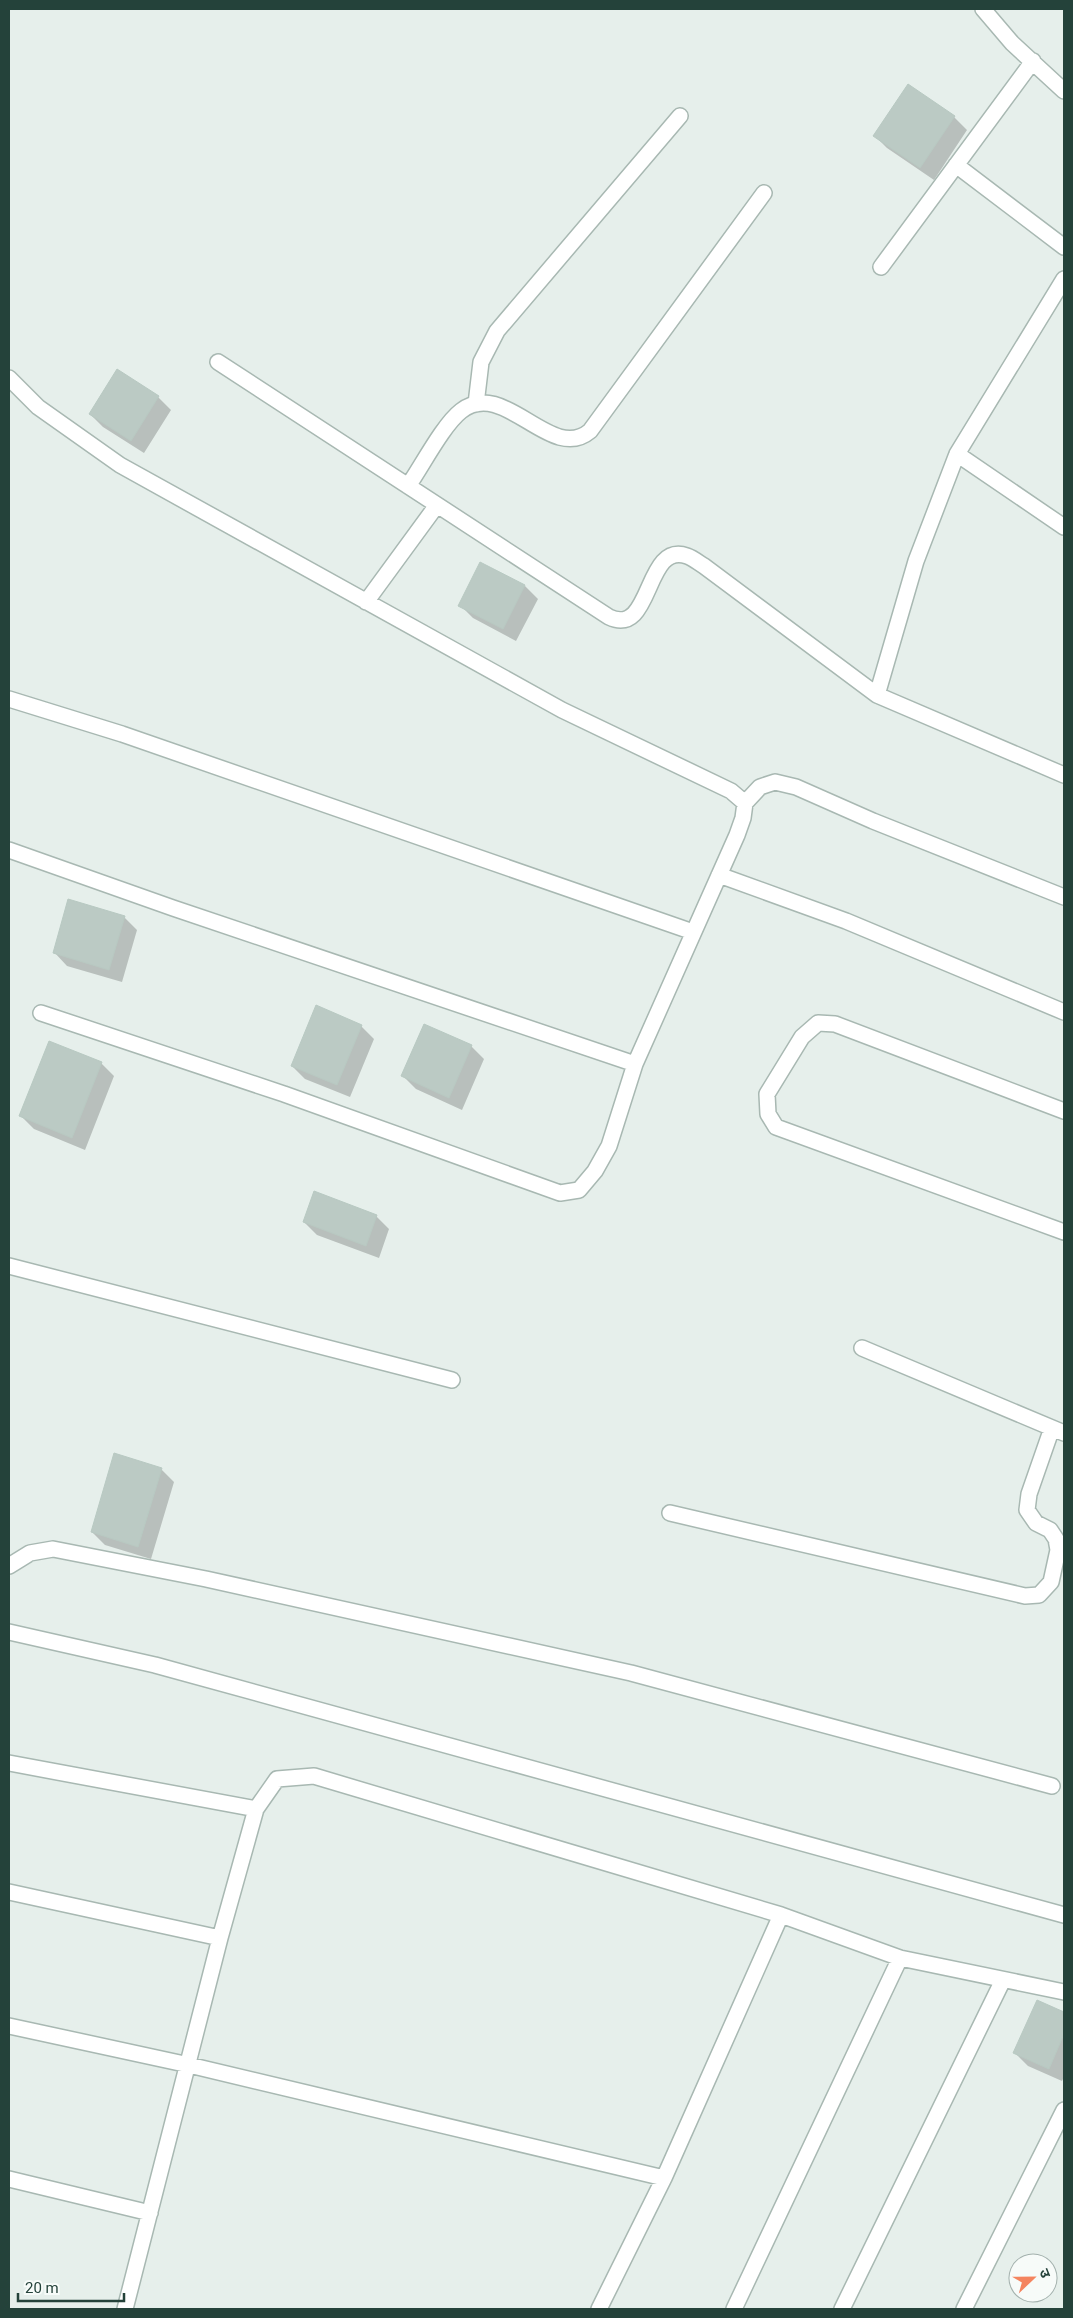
<svg xmlns="http://www.w3.org/2000/svg" width="1073" height="2318" viewBox="0 0 1073 2318" font-family="Roboto,'Noto Sans Devanagari',sans-serif">
<style>
.shadow{fill:#0003}
.building{fill:#bbcac4;stroke:#b8c9c2}
.lines{fill:none;stroke-linecap:round;stroke-linejoin:round}
.minor-casing{stroke:#a8b8b2;stroke-width:18}
.minor{stroke:#fff;stroke-width:15}
</style>
<rect width="100%" height="100%" fill="#e6efeb"/>
<path class="shadow" d="M954 117 967 130 934 180 887 148 874 135Z
M158 397 171 410 144 453 103 427 90 414Z
M525 586 538 599 516 641 473 618 460 605Z
M124 917 137 930 122 982 67 966 54 952Z
M361 1026 374 1039 350 1097 305 1079 292 1066Z
M471 1046 484 1059 462 1110 416 1089 403 1076Z
M101 1063 114 1076 85 1150 34 1129 21 1116Z
M376 1216 389 1229 379 1258 317 1235 304 1222Z
M161 1469 174 1482 151 1559 105 1545 92 1532Z
M1037 2001 1064 2013V2077L1062 2081 1028 2066 1015 2053Z"/>
<path class="building" d="M908 84 955 116 920 168 873 136Z
M117 369 159 396 131 441 89 414Z
M480 562 525 585 503 629 458 606Z
M68 899 125 916 109 970 53 953Z
M316 1005 362 1025 337 1085 291 1066Z
M424 1024 472 1045 449 1098 401 1076Z
M49 1041 102 1062 72 1138 19 1116Z
M314 1191 377 1215 366 1246 303 1222Z
M114 1453 162 1468 138 1547 91 1532Z
M1037 2000 1064 2012V2034L1049 2069 1013 2053Z"/>
<g class="lines">
<defs>
<path id="minor" d="M983 9 1012 43 1064 91
M956 165 1064 247
M881 267 1033 61
M218 362 609 617C653 638 644 541 687 556 693 558 699 563 704 566L877 695 1064 775
M9 378 38 407 120 465 562 710 731 791 745 803 743 818 737 835 635 1064 609 1146 595 1171 579 1190 560 1193 284 1094 41 1013
M476 404 481 362 497 331 680 116
M957 454 1064 527
M408 486C422 466 443 425 461 411 504 377 551 464 590 431L764 193
M366 602 437 505
M877 695 916 561 957 454 1064 279
M9 699 122 734 693 932
M745 803 760 787 775 782 796 787 873 821 1064 897
M9 850 173 908 635 1064
M719 875 846 921 1064 1012
M1064 1111 835 1024 818 1023 802 1037 767 1094 768 1114 776 1127 1064 1232
M9 1266 452 1380
M862 1348 1064 1433
M670 1513 1025 1596 1039 1595 1051 1582 1058 1550 1056 1539 1050 1530 1036 1523 1027 1510 1029 1494 1052 1428
M9 1566 30 1553 53 1549 206 1579 631 1673 1052 1786
M9 1632 155 1665 1064 1915
M9 1763 256 1809
M9 1892 220 1938
M9 2026 189 2065 664 2178
M9 2179 150 2213
M125 2309 220 1938 256 1809 277 1779 314 1776 781 1915 900 1958 1064 1992
M599 2309 664 2178 781 1915
M734 2309 900 1958
M842 2309 1003 1980
M964 2309 1064 2110"/>
</defs>
<use href="#minor" class="minor-casing"/>
<use href="#minor" class="minor"/>
</g>
<rect width="1073" height="2318" fill="none" stroke="#24423a" stroke-width="20"/>
<g transform="translate(1033 2278) rotate(68)"><circle r="24" fill="#f7fbf9" stroke="#a3b1ad"/>
<path d="M0-4L9 19L0 12L-9 19Z" fill="#f4845f"/>
<text y="-8" font-size="14" font-weight="bold" text-anchor="middle" fill="#24423a">उ</text>
</g>
<path d="M18 2293v8h106v-8" fill="none" stroke="#24423a" stroke-width="2.5"/>
<text x="25" y="2293" font-size="15" fill="#24423a" stroke="#f7fbf9" stroke-width="4" paint-order="stroke">20 m</text>
</svg>
